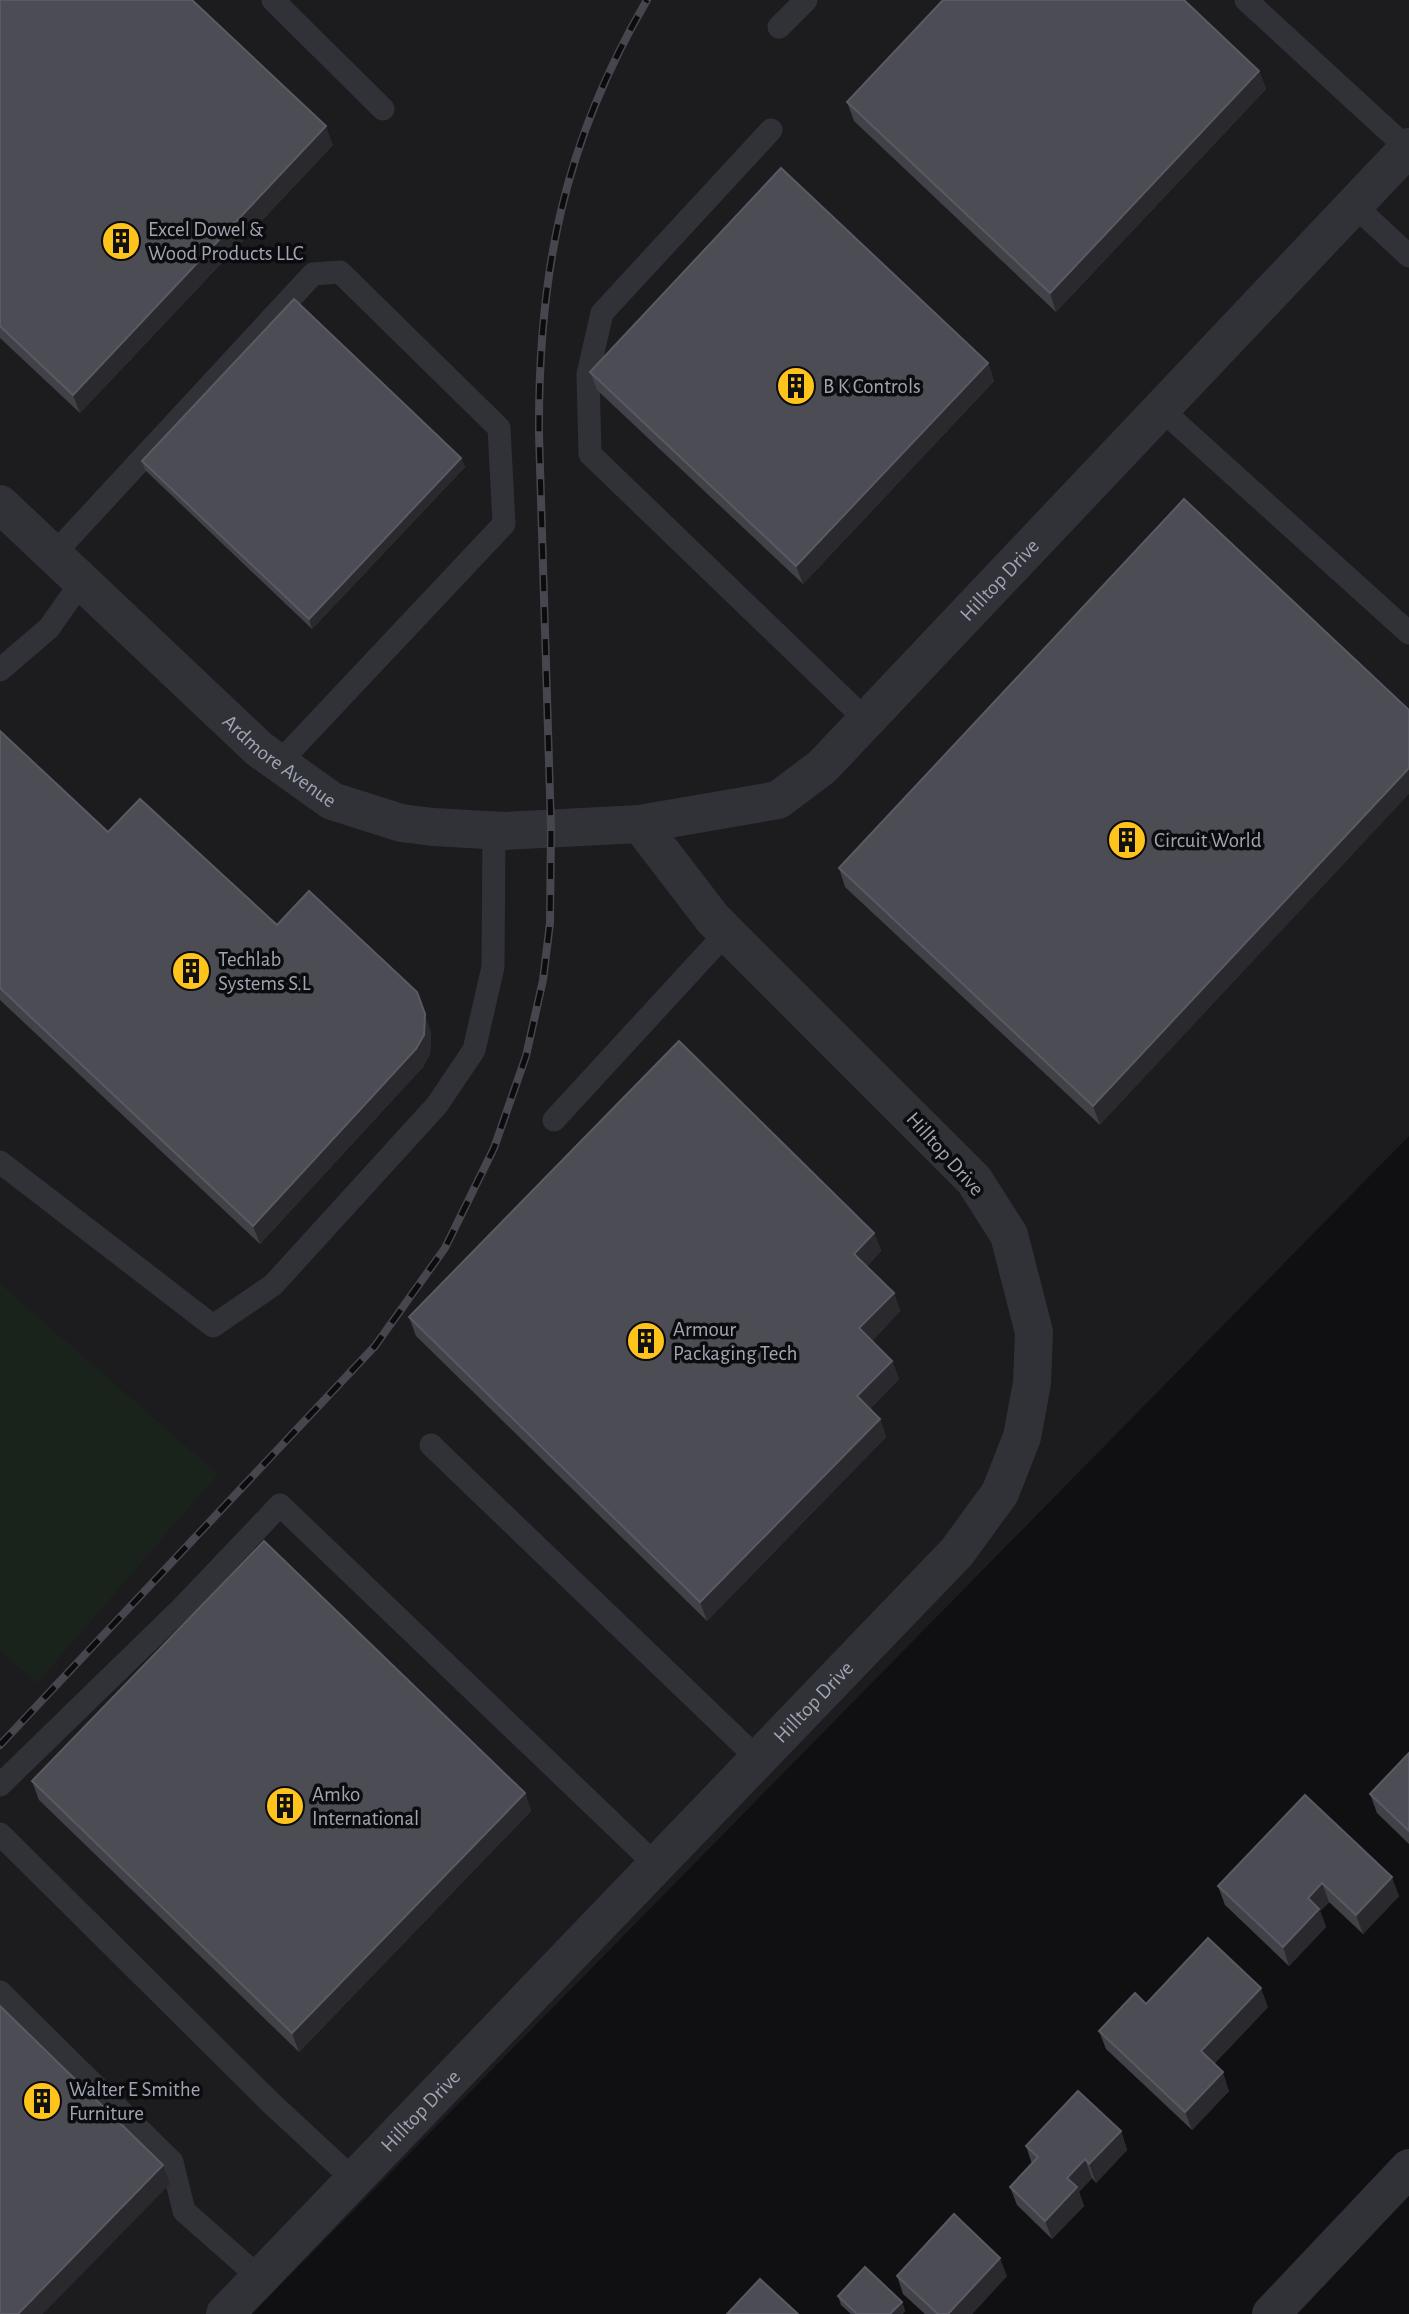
<svg xmlns="http://www.w3.org/2000/svg" width="1409" height="2314" viewBox="0 0 1409 2314" font-family="'Alegreya Sans',sans-serif">
<style>
.built{fill:#1c1c1f}
.green{fill:#1a221c}
.lines{fill:none;stroke-linecap:round;stroke-linejoin:round}
.lane{stroke:#313237;stroke-width:23}
.street{stroke:#313237;stroke-width:38}
.rail-casing{stroke:#46474e;stroke-width:8}
.rail{stroke:#0c0b0d;stroke-width:5;stroke-dasharray:16;stroke-linecap:butt}
.wall{fill:#414148}
.shaded-wall{fill:#29292e}
.building{fill:#4b4c54;stroke:#595a63;stroke-width:2}
.labels{text-anchor:middle;dominant-baseline:central;stroke-width:7;stroke-linejoin:round;paint-order:stroke}
.poi-label{font-size:21px;fill:#a0a5b4;stroke:#0c0b0d;text-anchor:start}
.street-label{font-size:21px;fill:#a0a5b4;stroke:#0c0b0d}
</style>
<rect width="100%" height="100%" fill="#101012"/>
<path class="built" d="M0 0H1409V1136L252 2314H0Z"/>
<path class="green" d="M0 1284 218 1474 37 1683 0 1651Z"/>
<g class="lines">
<path class="lane" d="M273 0 383 109
M1246 0 1407 148
M779 27 806 0
M771 130 602 313 588 374 590 454 866 720
M1354 205 1409 256
M1161 409 1409 633
M53 555 313 274 340 272 499 428 504 524 279 763
M0 670 49 628 82 581
M554 1120 727 932
M0 1162 213 1326 273 1285 437 1105 474 1050 493 967 494 830
M431 1445 758 1759
M0 1785 183 1607 280 1505 656 1865
M0 1834 271 2103 354 2180
M0 1992 172 2162 184 2211 260 2278"/>
<g class="street">
<path id="s1" d="M0 504 259 749 332 801 401 823 433 827 504 831 640 824 778 800 822 767 1409 147"/>
<path id="s2" d="M225 2314 957 1552 1000 1493 1022 1437 1032 1383 1034 1332 1009 1235 974 1180 713 919 640 824"/>
<path d="M1271 2314 1409 2168"/>
</g>
<defs>
<path id="rail" d="M0 1745 375 1346 445 1248 494 1148 526 1056 543 980 550 923 551 828 539 434C538 271 564 142 647 0"/>
</defs>
<use href="#rail" class="rail-casing"/>
<use href="#rail" class="rail"/>
</g>
<path class="wall" d="M0 0 333 145 80 413 0 338Z
M1259 71 1266 89 1056 312 854 121 847 102Z
M988 363 994 381 803 584 597 390 590 372Z
M461 458 465 467 312 629 145 470 142 461Z
M1184 499 1100 1125 845 887 839 868Z
M0 731 108 832 277 925 431 1032 430 1054 423 1067 260 1244 0 1000Z
M874 1233 881 1251 867 1266 894 1293 900 1311 872 1341 892 1361 899 1379 870 1409 880 1419 886 1437 707 1621 416 1336 409 1317Z
M1409 1753V1844L1377 1813 1370 1794Z
M32 1781 525 1793 531 1811 299 2052 39 1800Z
M1305 1795 1399 1896 1363 1934 1329 1902 1320 1911 1326 1927 1289 1966 1225 1905 1218 1886Z
M1268 2007 1214 2064 1229 2091 1192 2130 1106 2049 1099 2031Z
M1121 2131 1127 2150 1096 2183 1092 2178 1079 2192 1084 2206 1052 2239 1017 2205 1010 2187 1032 2164 1026 2146Z
M897 2276H1007L972 2314H925L903 2294Z
M838 2296 902 2302 905 2311 902 2314H851L841 2305Z"/>
<path class="shaded-wall" d="M1259 71 1266 89 1056 312 1050 293Z
M326 126 333 145 80 413 73 395Z
M988 363 994 381 803 584 796 566Z
M461 458 465 467 312 629 309 619Z
M1409 768V794L1100 1125 1093 1106Z
M417 992 431 1032 430 1054 423 1067 260 1244 253 1226Z
M874 1233 881 1251 861 1272 854 1254Z
M894 1293 900 1311 866 1347 859 1328Z
M892 1361 899 1379 864 1415 857 1396Z
M880 1419 886 1437 707 1621 700 1602Z
M525 1793 531 1811 299 2052 292 2033Z
M1392 1877 1399 1896 1363 1934 1356 1915Z
M1322 1883 1329 1902 1320 1911 1326 1927 1289 1966 1283 1947 1308 1898Z
M1261 1988 1268 2007 1208 2070 1201 2051Z
M1223 2072 1229 2091 1192 2130 1185 2112Z
M1121 2131 1127 2150 1096 2183 1089 2164Z
M1085 2159 1092 2178 1079 2192 1084 2206 1052 2239 1045 2221 1067 2178Z
M163 2165 170 2184 43 2314H18Z
M1000 2258 1007 2276 972 2314H948Z
M902 2302 905 2311 902 2314H890Z"/>
<path class="building" d="M0 0H192L326 126 73 395 0 326Z
M943 0H1184L1259 71 1050 293 847 102Z
M781 168 988 363 796 566 590 372Z
M294 299 461 458 309 619 142 461Z
M1184 499 1409 710V768L1093 1106 839 868Z
M0 731 108 832 140 799 277 925 309 891 417 992 425 1014 424 1035 416 1049 253 1226 0 988Z
M679 1041 874 1233 854 1254 894 1293 859 1328 892 1361 857 1396 880 1419 700 1602 409 1317Z
M264 1541 525 1793 292 2033 32 1781Z
M1409 1753V1831L1370 1794Z
M1305 1795 1392 1877 1356 1915 1322 1883 1308 1898 1319 1909 1283 1947 1218 1886Z
M1208 1938 1261 1988 1201 2051 1223 2072 1185 2112 1099 2031 1135 1993 1146 2004Z
M0 2006 163 2165 18 2314H0Z
M1078 2091 1121 2131 1089 2164 1085 2159 1067 2178 1077 2187 1045 2221 1010 2187 1038 2157 1026 2146Z
M954 2214 1000 2258 948 2314H938L897 2276Z
M865 2267 902 2302 890 2314H857L838 2296Z
M760 2279 798 2314H727Z"/>
<defs>
<symbol id="building-disc" viewBox="-11 -11 22 22"><circle r="9.5" fill="#ffc41b" stroke="#0c0b0d"/><path d="M-4-6H4V6H1V3H-1V6H-4ZM-2.5-4.3h1.7v1.8h-1.7ZM.8-4.3h1.7v1.8H.8ZM-2.5-1h1.7V.8h-1.7ZM.8-1h1.7V.8H.8Z" fill="#111"/></symbol>
</defs>
<g fill-rule="evenodd">
<use href="#building-disc" x="99" y="219" width="44" height="44"/>
<use href="#building-disc" x="774" y="364" width="44" height="44"/>
<use href="#building-disc" x="1105" y="818" width="44" height="44"/>
<use href="#building-disc" x="169" y="949" width="44" height="44"/>
<use href="#building-disc" x="624" y="1319" width="44" height="44"/>
<use href="#building-disc" x="263" y="1784" width="44" height="44"/>
<use href="#building-disc" x="20" y="2079" width="44" height="44"/>
</g>
<g class="labels">
<g class="poi-label">
<text x="148" y="229">Excel Dowel &amp;<tspan x="148" dy="24">Wood Products LLC</tspan></text>
<text x="823" y="386">B K Controls</text>
<text x="1154" y="840">Circuit World</text>
<text x="218" y="959">Techlab<tspan x="218" dy="24">Systems S.L</tspan></text>
<text x="673" y="1329">Armour<tspan x="673" dy="24">Packaging Tech</tspan></text>
<text x="312" y="1794">Amko<tspan x="312" dy="24">International</tspan></text>
<text x="69" y="2089">Walter E Smithe<tspan x="69" dy="24">Furniture</tspan></text>
</g>
<g class="street-label">
<text stroke="none"><textPath href="#s1" startOffset="1211">Hilltop Drive</textPath></text>
<text stroke="none"><textPath href="#s1" startOffset="380">Ardmore Avenue</textPath></text>
<text transform="translate(945 1154) rotate(48)">Hilltop Drive</text>
<text stroke="none"><textPath href="#s2" startOffset="849">Hilltop Drive</textPath></text>
<text stroke="none"><textPath href="#s2" startOffset="282">Hilltop Drive</textPath></text>
</g>
</g>
</svg>
